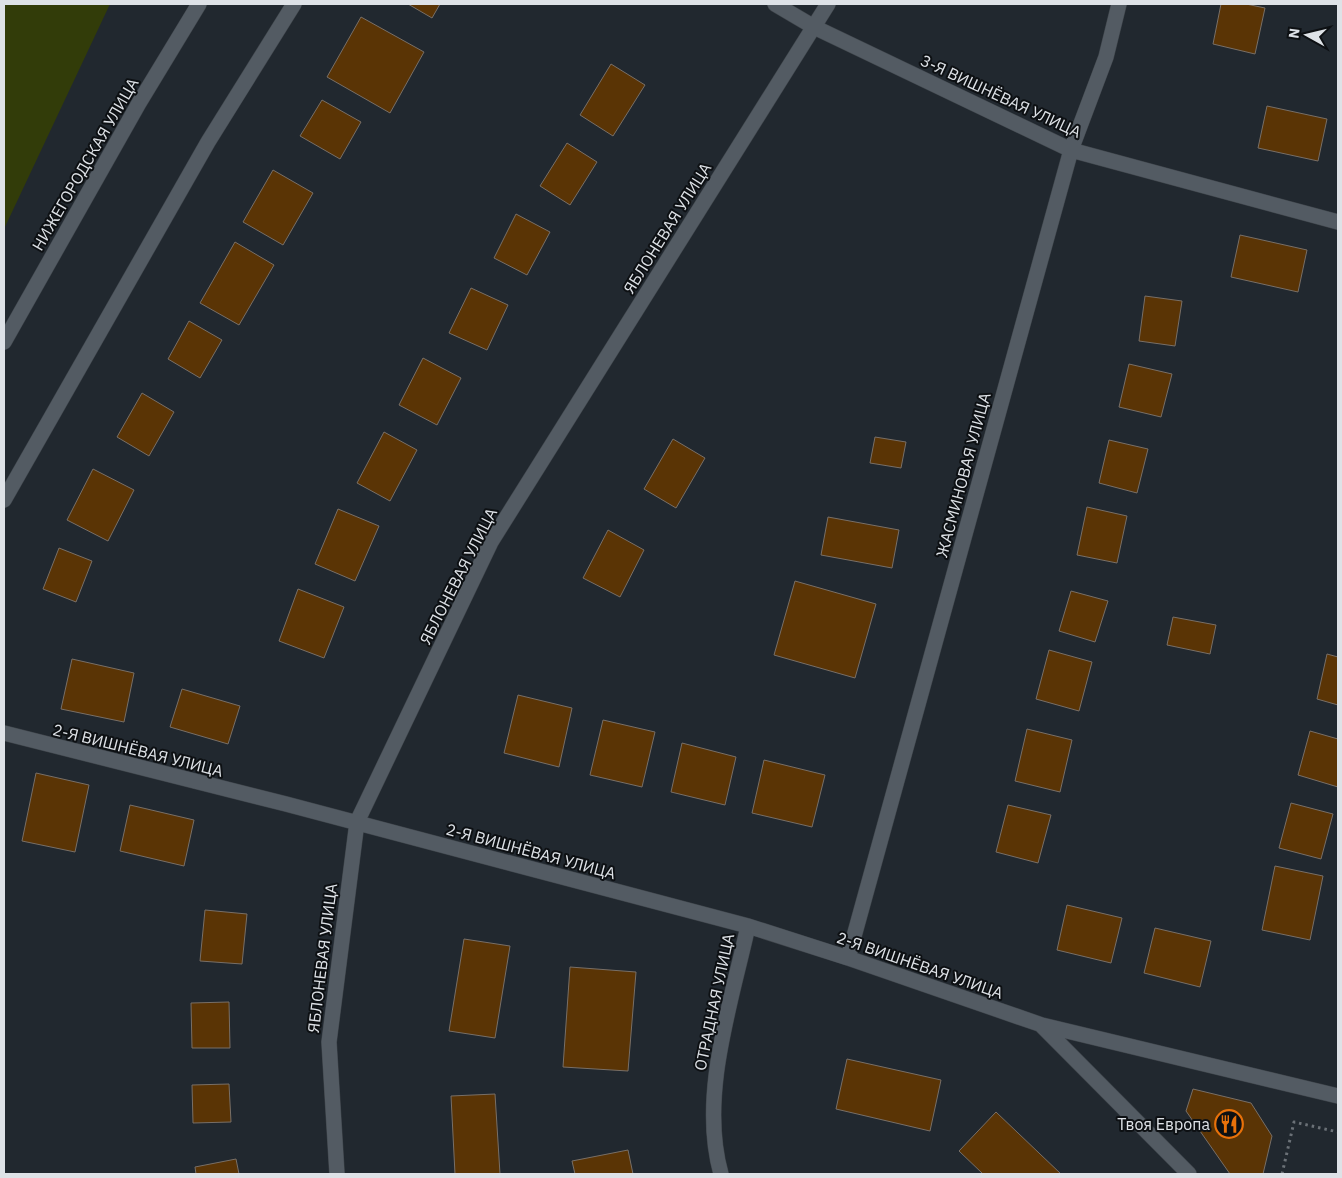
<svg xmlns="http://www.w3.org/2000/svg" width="1342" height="1178" viewBox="0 0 1342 1178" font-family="'IBM Plex Sans',sans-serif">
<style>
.green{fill:#323c09}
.building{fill:#5a3405;stroke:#786f67}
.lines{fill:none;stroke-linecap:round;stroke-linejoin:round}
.minor-casing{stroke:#3d4349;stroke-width:16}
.path{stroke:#6b7177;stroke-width:3;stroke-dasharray:2.5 4;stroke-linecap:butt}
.minor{stroke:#535b63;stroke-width:15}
.labels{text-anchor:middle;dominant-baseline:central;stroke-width:4;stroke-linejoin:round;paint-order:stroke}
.street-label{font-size:16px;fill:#dee2e7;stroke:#0d1013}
.poi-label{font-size:16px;fill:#dee2e7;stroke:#0d1013;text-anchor:end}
</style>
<rect width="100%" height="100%" fill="#21282f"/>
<path class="green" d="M4 4H110L4 229Z"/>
<path class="building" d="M408 4H440L432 18Z
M1221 4H1246L1265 8 1255 54 1213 44Z
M361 17 424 52 390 113 327 77Z
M611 64 645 85 613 136 580 115Z
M322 100 361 122 340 159 300 136Z
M1267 106 1327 119 1318 161 1258 148Z
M567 143 597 162 570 205 540 186Z
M273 170 313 193 283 245 243 222Z
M516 214 550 232 527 275 494 258Z
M1240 235 1307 250 1298 292 1231 277Z
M235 242 274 265 239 325 200 303Z
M471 288 508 305 487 350 449 333Z
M1145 296 1182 301 1175 346 1139 341Z
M189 321 222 340 200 378 168 359Z
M423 358 461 378 437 425 399 405Z
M1129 364 1172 374 1161 417 1119 407Z
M142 393 174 412 149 456 117 437Z
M384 432 417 450 390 501 357 483Z
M875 437 906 442 901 468 870 463Z
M673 439 705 458 676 508 644 489Z
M1109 440 1148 449 1137 493 1099 483Z
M93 469 134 490 108 541 67 520Z
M1087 507 1127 516 1117 563 1077 555Z
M338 509 379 526 355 581 315 564Z
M828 517 899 530 892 568 821 555Z
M608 530 644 550 620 597 583 578Z
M59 548 92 561 76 602 43 589Z
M795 581 876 604 855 678 774 655Z
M298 589 344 607 324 658 279 641Z
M1071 591 1108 601 1095 642 1059 631Z
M1173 617 1216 625 1210 654 1167 645Z
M1049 650 1092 662 1079 711 1036 699Z
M1327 654 1338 657V705L1317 699Z
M72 659 134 673 124 722 61 709Z
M182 689 240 706 228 744 170 727Z
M518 695 572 708 559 767 504 753Z
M603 720 655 732 642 787 590 775Z
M1027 729 1072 740 1060 792 1015 781Z
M1310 731 1338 739V787L1298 775Z
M682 743 736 757 725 805 671 792Z
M764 760 825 775 812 827 752 813Z
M36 773 89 785 75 852 22 841Z
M1291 803 1333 814 1321 859 1279 848Z
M130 805 194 820 184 866 120 851Z
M1008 805 1051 815 1038 863 996 852Z
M1275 866 1323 876 1310 940 1262 930Z
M1067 905 1122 918 1111 963 1057 950Z
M205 910 247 914 242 964 200 961Z
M1155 928 1211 941 1200 987 1144 973Z
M464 939 510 946 495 1038 449 1031Z
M570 967 636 972 628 1071 563 1067Z
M229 1002 230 1048H192L191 1003Z
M847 1059 941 1080 930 1131 836 1109Z
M229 1084 231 1122 193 1123 192 1085Z
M1193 1089 1251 1103 1272 1136 1263 1174H1230L1186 1111Z
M495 1094 500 1174H455L451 1096Z
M996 1112 1061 1174H983L959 1151Z
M628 1150 633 1174H575L572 1161Z
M236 1159 239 1174H196L195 1167Z"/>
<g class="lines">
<defs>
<path id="minor" d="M775 4 814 27 1071 150 1338 222
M4 342 139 103 199 4
M4 500 208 142 294 4
M4 733 286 804 748 926 848 958 1042 1025 1338 1096
M848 958 1071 150 1106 57 1119 4
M1042 1026 1189 1174
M337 1174 329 1042 357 822 491 542 828 4
M721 1174C699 1096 731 1004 748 926"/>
</defs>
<use href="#minor" class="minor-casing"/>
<path class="path" d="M1282 1174 1294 1122 1338 1132"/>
<use href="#minor" class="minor"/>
</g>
<defs>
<symbol id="restaurant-ring" viewBox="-11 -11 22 22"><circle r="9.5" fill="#0d1013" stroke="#e8710a" stroke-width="1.5"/><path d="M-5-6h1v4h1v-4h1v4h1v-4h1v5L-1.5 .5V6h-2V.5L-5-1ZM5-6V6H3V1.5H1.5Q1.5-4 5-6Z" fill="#e8710a"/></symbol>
</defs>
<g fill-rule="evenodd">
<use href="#restaurant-ring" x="1213" y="1108" width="32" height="32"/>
</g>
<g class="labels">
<g class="street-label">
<text transform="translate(1001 96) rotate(25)">3-Я ВИШНЁВАЯ УЛИЦА</text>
<text transform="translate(85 164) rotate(-60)">НИЖЕГОРОДСКАЯ УЛИЦА</text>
<text transform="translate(667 228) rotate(-58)">ЯБЛОНЕВАЯ УЛИЦА</text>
<text transform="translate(963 475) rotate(-75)">ЖАСМИНОВАЯ УЛИЦА</text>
<text transform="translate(458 576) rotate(-63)">ЯБЛОНЕВАЯ УЛИЦА</text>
<text transform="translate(138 750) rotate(14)">2-Я ВИШНЁВАЯ УЛИЦА</text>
<text transform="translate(531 851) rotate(15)">2-Я ВИШНЁВАЯ УЛИЦА</text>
<text transform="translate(322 958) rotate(-83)">ЯБЛОНЕВАЯ УЛИЦА</text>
<text transform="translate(920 965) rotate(19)">2-Я ВИШНЁВАЯ УЛИЦА</text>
<text transform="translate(714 1002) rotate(-78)">ОТРАДНАЯ УЛИЦА</text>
</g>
<g class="poi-label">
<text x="1210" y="1124">Твоя Европа</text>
</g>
</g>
<rect width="1342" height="1178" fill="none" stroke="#dee2e7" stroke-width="10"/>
<g transform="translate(1307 35) rotate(278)" stroke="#0d1013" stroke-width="4" paint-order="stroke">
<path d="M0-4L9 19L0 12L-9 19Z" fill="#dee2e7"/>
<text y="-8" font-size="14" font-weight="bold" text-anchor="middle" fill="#dee2e7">N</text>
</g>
</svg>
